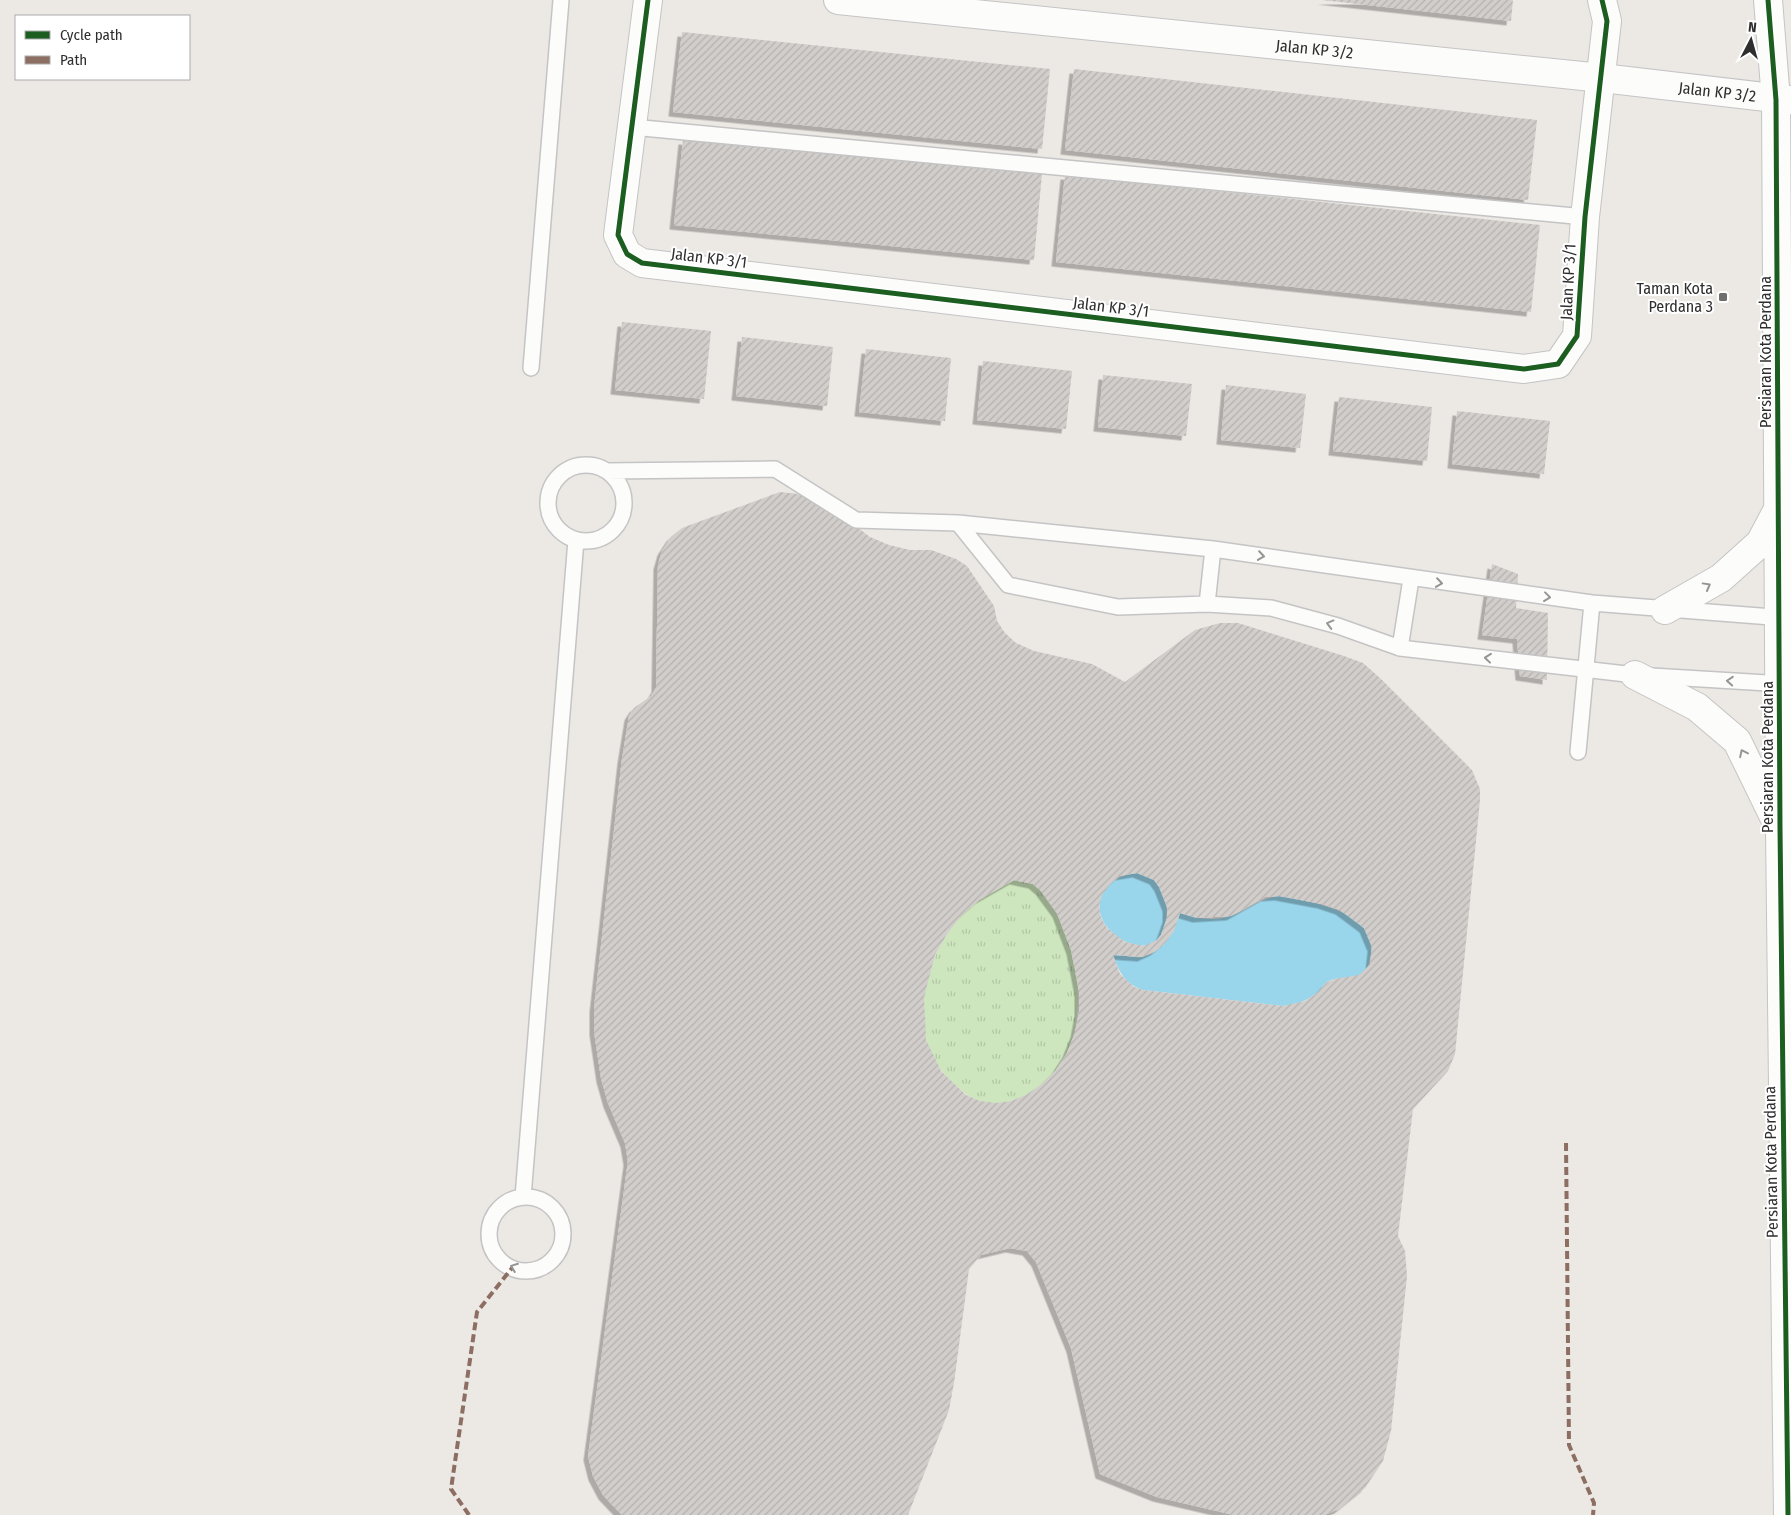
<svg xmlns="http://www.w3.org/2000/svg" width="1791" height="1515" viewBox="0 0 1791 1515" font-family="'Fira Sans Condensed',sans-serif">
<style>
.park{fill:url(#park-tufts)}
.water{fill:#99d6ec}
.building{fill:url(#building-hatch);fill-rule:evenodd;filter:url(#shadow)}
.lines{fill:none;stroke-linecap:round;stroke-linejoin:round}
.lane-casing{stroke:#c5c4c5;stroke-width:18}
.street-casing{stroke:#c5c4c5;stroke-width:30}
.secondary-casing{stroke:#c5c4c5;stroke-width:30}
.lane{stroke:#fcfcfb;stroke-width:15}
.street{stroke:#fcfcfb;stroke-width:28}
.secondary{stroke:#fcfcfb;stroke-width:28}
.quiet{stroke:#8d6e63;stroke-width:4;stroke-dasharray:8 4;stroke-linecap:butt}
.cycleway-casing{stroke:#fff;stroke-width:8}
.cycleway{stroke:#1b5e20;stroke-width:5}
.oneway{stroke:#959594}
.poi-dot{fill:#706f6e;stroke:#fff;stroke-width:2}
.labels{text-anchor:middle;dominant-baseline:central;stroke-width:4;stroke-linejoin:round;paint-order:stroke}
.street-label{font-size:16px;fill:#2e2e2e;stroke:#fff}
.poi-label{font-size:16px;fill:#2e2e2e;stroke:#fff;text-anchor:end}
</style>
<defs>
<pattern id="park-tufts" width="24" height="20" patternUnits="userSpaceOnUse" patternTransform="scale(1.25)"><rect width="24" height="20" fill="#cee6be"/><path d="M3 7l-1-3M5 7V3M7 7l1-3M15 17l-1-3M17 17v-4M19 17l1-3" fill="none" stroke="#b1c6a4"/></pattern>
<pattern id="building-hatch" width="6" height="6" patternUnits="userSpaceOnUse" patternTransform="scale(1.25)"><rect width="6" height="6" fill="#d1cecb"/><path d="M-1 1l2-2M0 6l6-6M5 7l2-2" fill="none" stroke="#b4b1af"/></pattern>
<filter id="shadow"><feDropShadow dx="-4.5" dy="4.5" stdDeviation="0" flood-color="#0004"/></filter>
</defs>
<rect width="100%" height="100%" fill="#ece8e4"/>
<path class="park" d="M1014 880C1019 881 1027 882 1032 884 1041 888 1047 899 1052 907 1093 964 1091 1088 1005 1102 988 1105 972 1101 960 1089 949 1079 939 1070 933 1057 910 1013 929 951 961 916 976 900 995 891 1014 880Z"/>
<path class="water" d="M1137 873C1143 875 1150 877 1155 881 1169 894 1170 919 1161 935 1145 965 1080 925 1105 890 1115 878 1122 875 1137 873Z
M1279 896C1308 901 1377 911 1371 953 1370 962 1368 971 1359 975 1350 980 1338 976 1329 981 1323 984 1321 990 1315 994 1306 1002 1295 1004 1283 1006L1143 990C1125 984 1119 972 1113 955 1122 955 1133 958 1142 957 1164 953 1173 932 1180 913 1196 918 1213 922 1230 916 1248 911 1258 898 1279 896Z"/>
<path class="building" d="M1322 0H1513L1511 21Z
M682 32 1050 69 1042 149 673 112Z
M1074 69 1537 120 1528 200 1065 150Z
M683 140 1042 174 1034 260 674 225Z
M1065 175 1540 225 1531 312 1056 262Z
M622 322 711 331 704 399 615 390Z
M742 337 833 347 827 406 736 396Z
M866 349 951 358 945 421 859 412Z
M983 361 1072 371 1066 429 977 420Z
M1103 375 1192 384 1186 436 1098 427Z
M1226 385 1306 394 1300 448 1221 440Z
M1339 397 1432 407 1427 461 1333 451Z
M1457 411 1550 421 1544 474 1452 464Z
M780 492 798 494 828 505 870 537 889 545 910 550H931L956 559 967 566 994 606 997 621 1005 633 1016 643 1034 651 1092 664 1125 682 1195 630 1220 623H1238L1344 656 1363 663 1380 678 1472 770 1480 789V800L1455 1054 1448 1071 1413 1109 1398 1236 1405 1251 1407 1276 1391 1431 1383 1461 1365 1488 1339 1509 1324 1515H1234L1157 1497 1100 1474 1071 1348 1036 1262 1027 1251 1010 1248 981 1255 969 1269 954 1383 949 1410 908 1515H622L603 1495 593 1476 588 1456 628 1161 625 1143 608 1103 601 1078 594 1031V1008L622 759 629 716 634 708 651 696 656 688 658 565 662 551 671 537 682 528ZM1137 873 1154 880 1159 887 1167 907V918L1161 935 1157 940 1144 946 1125 942 1107 928 1101 918 1099 906 1102 895 1112 882 1119 876ZM1014 880 1033 884 1040 890 1057 913 1071 950 1079 991V1012L1075 1033 1067 1053 1056 1070 1042 1084 1026 1095 1011 1101 996 1103 980 1101 966 1095 941 1071 926 1040 924 997 935 955 947 934 961 916 979 900ZM1279 896 1322 904 1340 910 1364 928 1372 947 1370 965 1359 975 1334 979 1326 983 1317 993 1305 1001 1283 1006 1143 990 1134 987 1120 974 1113 955 1142 957 1155 951 1166 942 1174 931 1180 913 1197 918 1231 916 1265 897Z
M1492 564 1518 574 1516 608 1548 613 1547 680 1520 676 1517 639 1482 635Z"/>
<g class="lines">
<defs>
<path id="lane" d="M632 127 1585 217
M531 368 561 0
M548 503a38 38 0 1 1 76 0a38 38 0 1 1-76 0Z
M607 471 775 469 856 520 958 523 1213 549 1592 603 1785 618
M958 523 1008 585 1118 607 1207 604 1213 549
M1207 604 1271 608 1338 626 1400 648 1635 675 1785 684
M1400 648 1411 579
M1578 752 1592 603
M523 1197 576 540
M489 1234a37 37 0 1 1 74 0a37 37 0 1 1-74 0Z"/>
<g id="street">
<path d="M648 0 618 235 627 254 642 263 1524 369 1558 364 1577 336 1585 217 1607 21 1602 0"/>
<path id="s1" d="M838 0 1602 78 1791 100"/>
</g>
<path id="secondary" d="M1768 0 1776 100 1780 828 1788 1515
M1665 610 1721 578 1760 543 1777 511
M1635 675 1697 707 1737 741 1777 823"/>
</defs>
<use href="#lane" class="lane-casing"/>
<use href="#street" class="street-casing"/>
<use href="#secondary" class="secondary-casing"/>
<use href="#lane" class="lane"/>
<use href="#street" class="street"/>
<use href="#secondary" class="secondary"/>
<path class="quiet" d="M1566 1143 1569 1445 1594 1503 1593 1515
M469 1515 451 1489 477 1312 512 1268"/>
<defs>
<path id="cycleway" d="M648 0 618 235 627 254 642 263 1524 369 1558 364 1577 336 1585 217 1607 21 1602 0
M1768 0 1776 100 1780 828 1788 1515"/>
</defs>
<use href="#cycleway" class="cycleway-casing"/>
<use href="#cycleway" class="cycleway"/>
</g>
<defs><path id="oneway-chevron" d="M-2-3.5L2.5 0L-2 3.5" fill="none" stroke-width="1.6" stroke-linecap="round" stroke-linejoin="round" transform="scale(1.25)"/></defs>
<g class="oneway">
<use href="#oneway-chevron" transform="translate(1261 556) rotate(8)"/>
<use href="#oneway-chevron" transform="translate(1439 583) rotate(8)"/>
<use href="#oneway-chevron" transform="translate(1707 586) rotate(-29)"/>
<use href="#oneway-chevron" transform="translate(1547 597) rotate(7)"/>
<use href="#oneway-chevron" transform="translate(1330 624) rotate(-165)"/>
<use href="#oneway-chevron" transform="translate(1488 658) rotate(-174)"/>
<use href="#oneway-chevron" transform="translate(1730 681) rotate(-176)"/>
<use href="#oneway-chevron" transform="translate(1743 753) rotate(-116)"/>
<use href="#oneway-chevron" transform="translate(514 1267) rotate(-159)"/>
</g>
<rect class="poi-dot" x="1718" y="292" width="10" height="10" rx="2.5"/>
<g class="labels">
<g class="street-label">
<text stroke="none"><textPath href="#s1" startOffset="479">Jalan KP 3/2</textPath></text>
<text stroke="none"><textPath href="#s1" startOffset="884">Jalan KP 3/2</textPath></text>
<text transform="translate(709 258) rotate(7)">Jalan KP 3/1</text>
<text transform="translate(1568 282) rotate(-87)">Jalan KP 3/1</text>
<text transform="translate(1111 307) rotate(7)">Jalan KP 3/1</text>
<text transform="translate(1765 352) rotate(-90)">Persiaran Kota Perdana</text>
<text transform="translate(1767 757) rotate(-90)">Persiaran Kota Perdana</text>
<text transform="translate(1771 1162) rotate(-91)">Persiaran Kota Perdana</text>
</g>
<g class="poi-label">
<text x="1713" y="288">Taman Kota<tspan x="1713" dy="18">Perdana 3</tspan></text>
</g>
</g>
<rect x="15" y="15" width="175" height="65" fill="#ffffff" stroke="#ababab"/>
<rect x="25" y="31" width="25" height="8" fill="#1b5e20" stroke="#ababab"/>
<text x="60" y="40" font-size="15" fill="#2e2e2e">Cycle path</text>
<rect x="25" y="56" width="25" height="8" fill="#8d6e63" stroke="#ababab"/>
<text x="60" y="65" font-size="15" fill="#2e2e2e">Path</text>
<g transform="translate(1751 40) rotate(6)" stroke="#ffffff" stroke-width="4" paint-order="stroke">
<path d="M0-4L9 19L0 12L-9 19Z" fill="#2e2e2e"/>
<text y="-8" font-size="14" font-weight="bold" text-anchor="middle" fill="#2e2e2e">N</text>
</g>
</svg>
